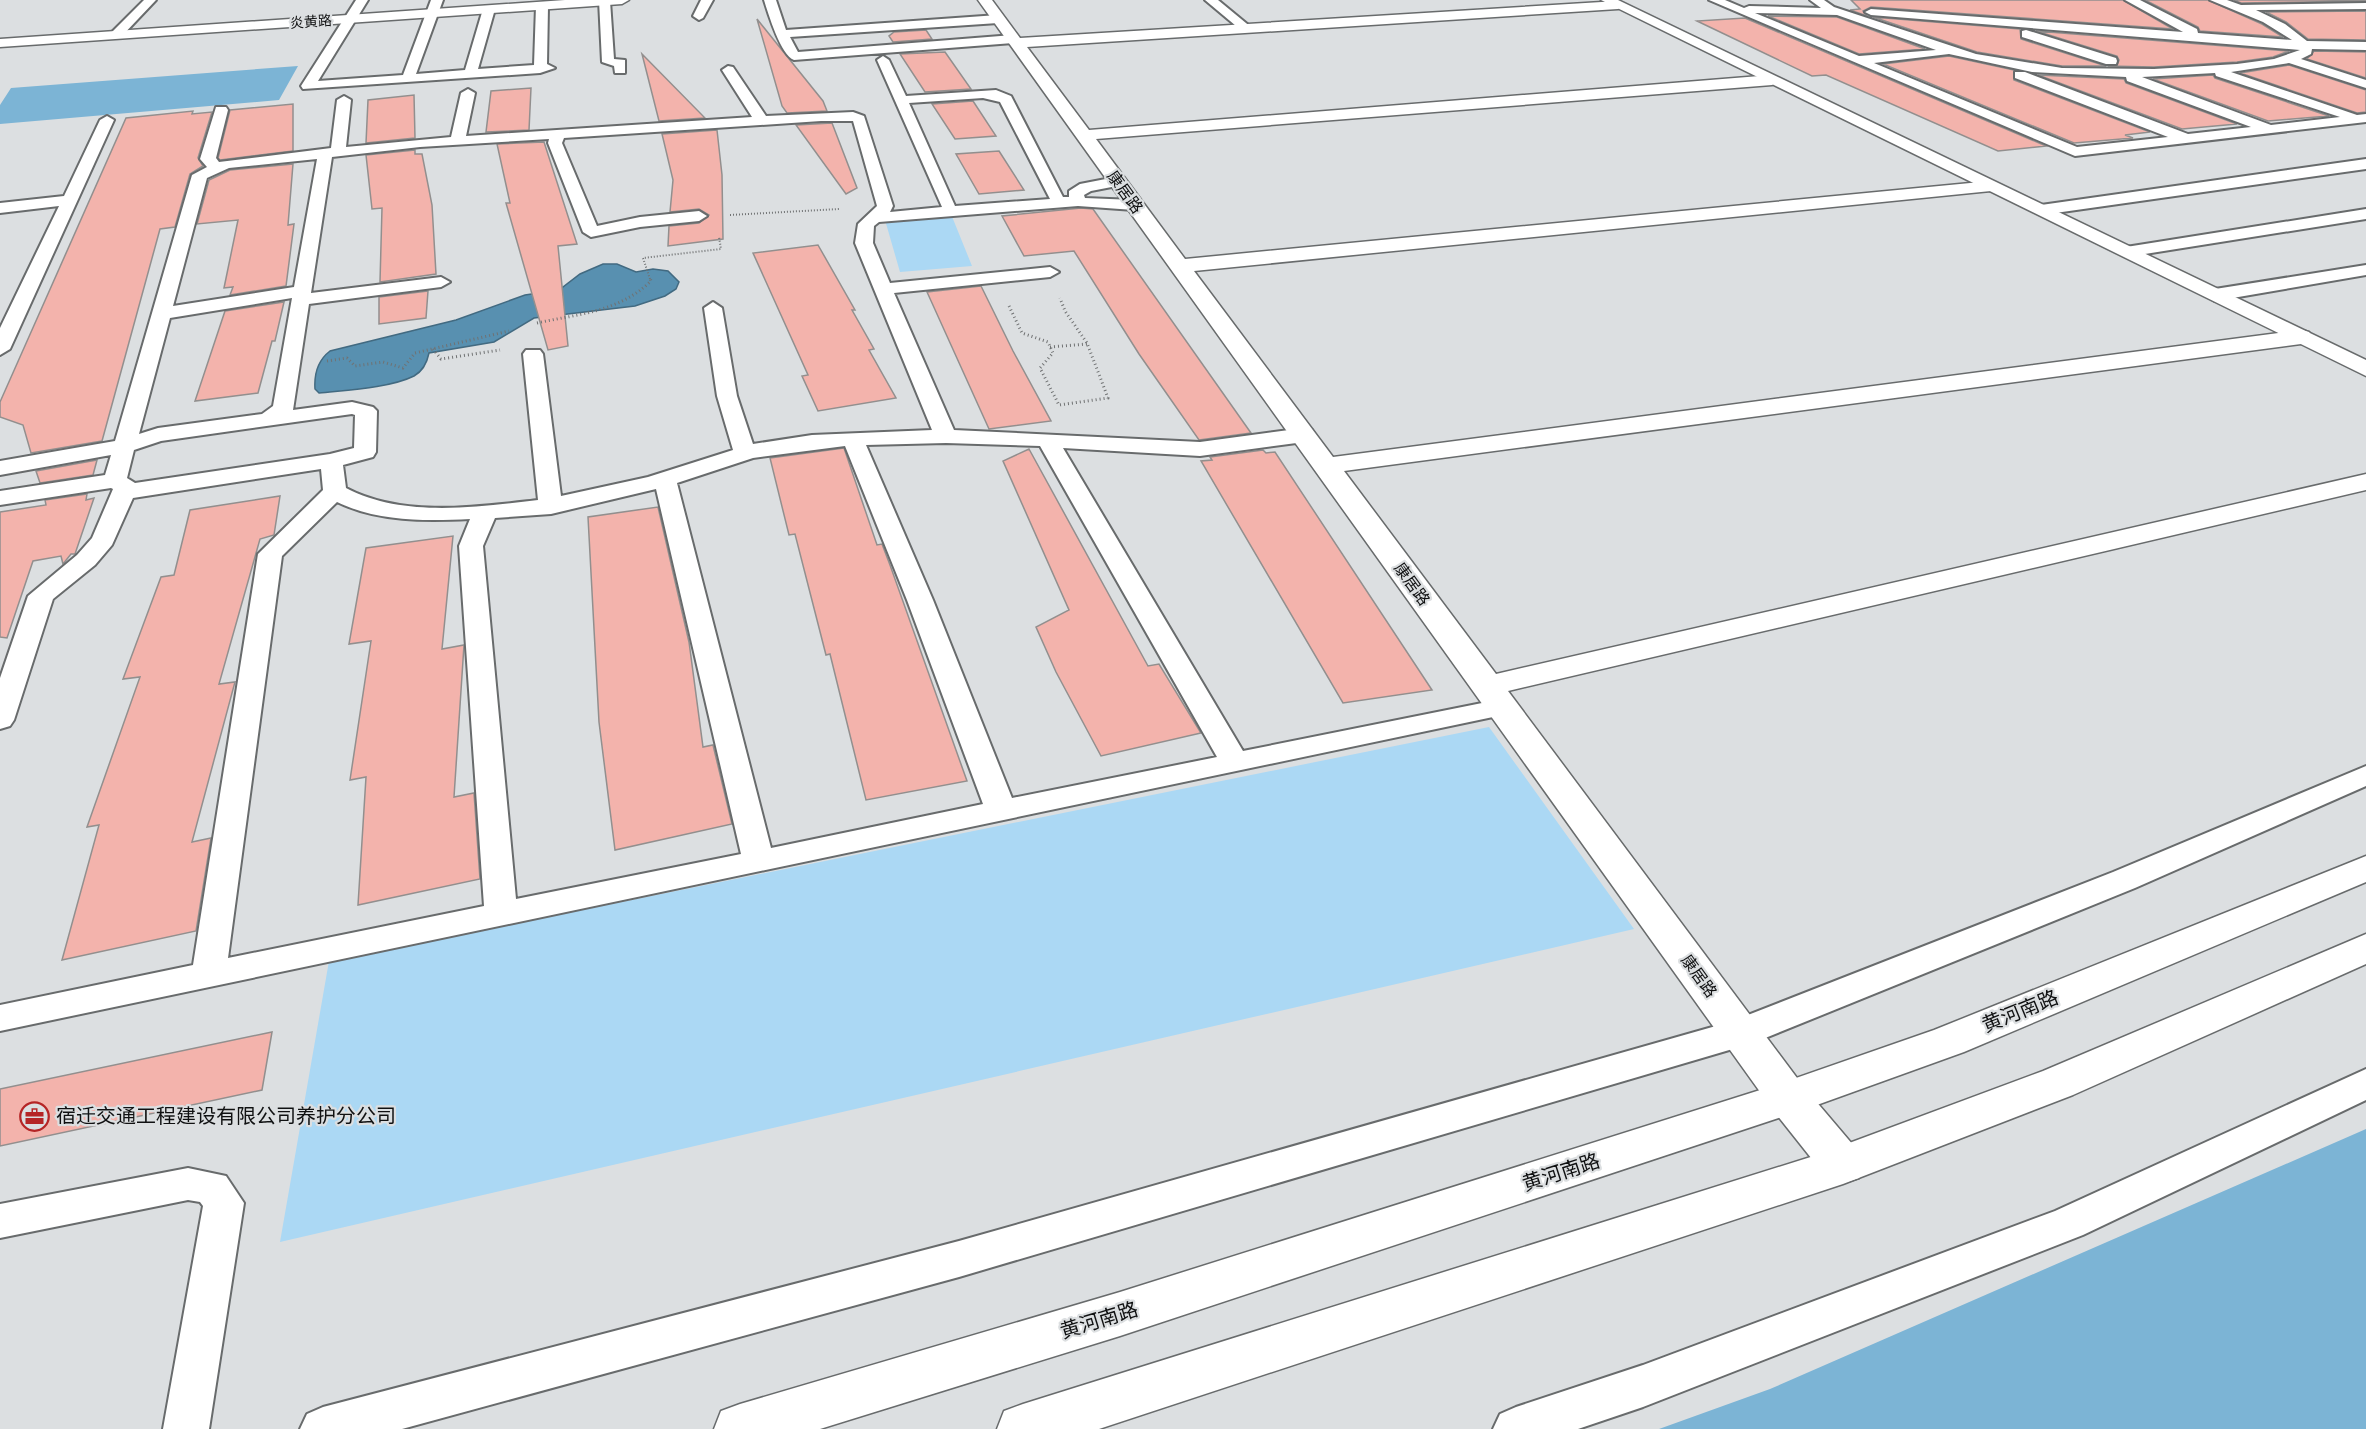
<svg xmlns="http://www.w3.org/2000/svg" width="2366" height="1429" viewBox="0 0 2366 1429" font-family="Bitter,'Noto Sans SC',serif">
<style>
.green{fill:#abd8f4}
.forest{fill:#7cb4d5}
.water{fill:#5890b0;stroke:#426a81;stroke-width:1.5}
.building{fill:#f3b3ac;stroke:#928f8e;stroke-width:1.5}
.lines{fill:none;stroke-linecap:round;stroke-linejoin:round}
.service-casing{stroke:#686b6c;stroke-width:4}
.minor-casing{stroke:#686b6c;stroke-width:3}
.tertiary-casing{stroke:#686b6c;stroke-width:3}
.primary-casing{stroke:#686b6c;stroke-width:3}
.path-far1{stroke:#707273;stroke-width:2;stroke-dasharray:1 2;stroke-linecap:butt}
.path{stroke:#707273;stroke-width:3;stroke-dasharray:1 3;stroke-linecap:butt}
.service{fill:#fff;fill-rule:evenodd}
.minor{fill:#fff;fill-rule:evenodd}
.tertiary{fill:#fff;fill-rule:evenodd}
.primary{fill:#fff;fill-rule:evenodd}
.labels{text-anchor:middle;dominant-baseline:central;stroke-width:4.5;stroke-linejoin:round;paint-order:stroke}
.far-street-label{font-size:14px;fill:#101112;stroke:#dcdfe1}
.street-label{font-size:16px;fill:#101112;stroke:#dcdfe1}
.near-street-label{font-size:20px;fill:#101112;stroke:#dcdfe1}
.near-poi-label{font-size:20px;fill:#101112;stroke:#dcdfe1;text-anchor:start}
</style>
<rect width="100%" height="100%" fill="#dcdfe1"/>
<path class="green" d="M951 214 972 266 900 272 885 220Z
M1489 727 1634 929 280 1242 329 961Z"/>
<path class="forest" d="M298 66 279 100 0 124V105L11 88Z
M2366 1129V1429H1659L1770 1389Z"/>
<path class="water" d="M603 264H617L636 272 653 269 668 271 679 282 676 289 665 296 635 306 534 318 494 342 429 353C427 363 423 371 414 376 390 388 346 390 319 393L315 389C314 374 317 361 330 351L456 320 525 295 559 290 580 274Z"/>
<path class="building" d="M1851 0H2123L2173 29 1871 7 1863 11 1867 16 1850 10 1860 9Z
M2145 0H2208L2262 24 2283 37 2200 31 2198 27Z
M2234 0H2366V1L2241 3Z
M2366 11V40L2308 39 2286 22 2266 12Z
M1768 16 1837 17 1925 49 1859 54Z
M1873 17 2020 29 2021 39 2106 66H2062L1977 52Z
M1745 18 2046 146 1998 151 1826 75 1812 76 1697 21Z
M757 19 823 101 827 111 787 113 782 106Z
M926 30 932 39 893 42 889 36 894 32Z
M2036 31 2289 51 2273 57 2237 62 2154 67 2108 66H2117L2119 60 2117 56Z
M2314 51 2366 52V78L2307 59Z
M945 52 971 89 925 92 900 54Z
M642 54 705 118 659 121Z
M1949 56 2014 70V80L2150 132 2125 135 2133 138 2074 143 1883 64Z
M2289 65 2366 90V112L2357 113 2240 73Z
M2038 75 2124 79 2126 83 2237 124 2182 129Z
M2213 75 2215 78 2329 116 2268 121 2153 79Z
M531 88 529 130 486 132 491 91Z
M414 95 415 138 366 143 368 100Z
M973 101 996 136 955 139 932 104Z
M293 104V151L220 160 218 158 230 110Z
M193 111 192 114 212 112 198 158 203 166 190 174 175 227 160 229 102 441 31 453 23 425 0 417V402L126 118Z
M832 123 857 188 846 194 796 125Z
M717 130 722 175 723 239 668 246 669 226 699 223 709 215 699 209 670 212 673 180 662 134Z
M544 142 577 244 558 246 568 346 548 350 506 203H510L497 144Z
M415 150V154H422L432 205 436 274 380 282 382 208 372 209 366 155Z
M999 151 1024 190 979 194 956 154Z
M293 164 288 225 294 224 286 286 230 295 233 287 224 288 238 220 197 224 209 180 230 170Z
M1081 208 1093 209 1251 433 1199 440 1139 354 1074 251 1024 256 1002 216Z
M818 245 855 310H852L874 349 869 350 896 398 818 411 802 376 808 375 753 253Z
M981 286 1013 351 1051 421 989 429 927 292Z
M428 291 426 318 379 324V297Z
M284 302 275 341H272L258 393 195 401 225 311Z
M844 448 877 545 882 544 890 565 967 781 866 800 830 654 826 655 795 534 789 535 770 458Z
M1029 449 1148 666 1159 664 1201 733 1101 756 1056 672 1036 627 1069 610 1003 461Z
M1263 450 1266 453 1275 452 1432 690 1343 703 1201 461 1212 460 1210 457Z
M97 460 93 475 40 483 36 471Z
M87 494 86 500 94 498 75 554H71L63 564 61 556 33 561 7 638 0 637V512L46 505 45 500Z
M280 496 274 535 260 539 219 684 235 682 192 842 211 838 196 931 62 960 99 825 87 827 140 677 123 679 161 577 174 575 190 510Z
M658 507 689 642 703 747 713 745 732 824 615 850 599 722 588 517Z
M453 536 442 649 464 645 454 797 474 793 480 879 358 905 366 777 350 780 371 641 349 644 366 548Z
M272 1032 262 1090 0 1146V1089Z"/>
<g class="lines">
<defs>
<path id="service" d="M144 0H156L120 38H112V32Z
M356 0H368L318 81 403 75 431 0H443L416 74 465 70 483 9 489 6 495 9 478 69 534 65 536 6 542 3 548 6 547 64 555 68 540 73 303 89 301 86Z
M599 0 610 1 614 59 625 60V73H615L614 66 602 62Z
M701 0H713L703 18 699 20 693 16Z
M764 0H776L786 30 998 15 1004 19 998 23 790 37 798 52 1013 35 1019 39 1013 43 794 60C781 56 768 13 764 0Z
M1205 0H1218L1252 28 1242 31Z
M1709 0H1725L1744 8 1749 6 1821 8 1810 0H1824L1834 7 1976 54 2062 68 2154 69 2237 64 2274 59 2300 50 1871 15 1865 12 1871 9 2183 32 2125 0H2140L2197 29 2198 33 2292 40 2263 22 2210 0H2227L2241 5 2366 3V9L2256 10 2285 24 2307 41 2366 42V50L2312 49 2311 54 2301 59 2366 80V88L2289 63 2231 72 2357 115 2366 114V122L2075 156ZM1755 13 1837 15 1936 50 1859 56ZM1949 54 2032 72 2126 77 2127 81 2251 127 2188 134 2025 72H2015V78L2168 137 2077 147 1874 63ZM2215 73 2216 76 2340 117 2271 125 2142 77Z
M2026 30 2116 58 2117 61 2116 64H2106L2022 37V31Z
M883 56 889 60 906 96 996 90 1011 96 1063 197H1069V191L1080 184 1116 177 1124 182 1122 185 1091 191 1084 195 1085 198 1134 200 1142 205 1134 210 1078 206 879 222 874 226 873 243 890 283 1050 267 1059 272 1050 277 894 293 954 430 1200 442 1304 428 1312 430 1315 435 1312 440 1304 442 1200 456 1063 448 1243 751 1502 699 1512 701 1516 707 1512 713 0 1031V1005L193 965 258 554 323 490 321 469 133 498 112 545 95 565 53 599 14 720 10 726 0 729V678L28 596 77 555 92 538 113 489 111 488 0 505V491L105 475 111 455 0 475V461L115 441 192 175 207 167 200 159 216 107H226L228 110 216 158 219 162 331 148 337 100 344 96 351 100 346 147 451 137 461 93 468 89 475 93 466 136 752 117 722 70 728 66 733 67 766 116 853 112 864 116 893 206 890 212 942 207 877 60ZM983 98 1000 102 1050 199 955 206 909 103ZM821 121H853L877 206 858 224 855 243 932 430 812 435 753 444 737 396 722 308 713 302 704 308 717 396 733 450 648 477 561 496 543 354 540 350H526L523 354 538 500C477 507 403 518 346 488L343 465 373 457 376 452 377 411 373 407 352 402 293 410 309 304 441 287 450 282 441 277 311 293 332 157 420 147 549 139 548 143 583 232 591 237 640 227 699 221 707 216 699 211 640 217 597 226 562 143 564 138ZM317 159 294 287 173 306 207 178 229 168ZM292 298 273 406 262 414 158 428 139 434 170 318ZM352 414 355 415 354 448 330 454 135 483 127 478 134 450 161 441ZM946 443 1040 446 1217 757 1012 798 933 600 866 445ZM845 446 907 600 983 804 771 848 677 483 753 458ZM656 489 741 854 516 899 483 546 495 518 551 514ZM337 502C378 522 426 521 470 519L459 546 484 906 228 958 282 556Z
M107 116 114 120 10 349 0 355V328L59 206 0 213V203L64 196 100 120Z
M2366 159V169L2041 215 2033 210 2041 205Z
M2366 209V219L2126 257 2117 252 2126 247Z
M2366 265V275L2215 301 2206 295 2215 289Z
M2366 766V786L2135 888 1753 1043 959 1277 402 1429H300L307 1414 323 1407 959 1241 1730 1022 2113 872Z
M2366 1069V1100L2083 1235 1643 1407 1578 1429H1493L1500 1414 1516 1407 1643 1365 2055 1211Z
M188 1168 226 1176 244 1203 209 1429H163L203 1206 200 1202 188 1200 0 1238V1204Z"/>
<path id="minor" d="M978 0H992L1020 38 1618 1 1625 5 1618 9 1027 47 1089 130 1772 75 1780 80 1772 85 1096 139 1185 259 1991 181 2000 186 1991 191 1194 271 1333 457 2301 330 2309 332 2312 337 2309 342 2301 344 1344 471 1496 674 2366 474V490L1508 691 1803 1086 1859 1152 1866 1165 1859 1178 1843 1183 1827 1178 1773 1110Z"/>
<path id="tertiary" d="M565 0H629L622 4 0 47V39Z
M1601 0H1618L2366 360V376Z"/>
<path id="primary" d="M2366 856V882L1964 1052 1803 1110 1120 1336 820 1429H714L721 1411 740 1404 1120 1292 1776 1085 1934 1030Z
M2366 934V964L2073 1095 1843 1184 1099 1429H997L1004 1411 1023 1404 1817 1155 2043 1071Z"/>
</defs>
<use href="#service" class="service-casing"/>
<use href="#minor" class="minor-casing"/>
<use href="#tertiary" class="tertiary-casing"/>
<use href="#primary" class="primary-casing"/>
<path class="path-far1" d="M730 215 839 209
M650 279 643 258 721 249 719 237"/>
<path class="path" d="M1009 306 1022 333 1048 342 1053 353 1040 368 1059 405 1108 398 1087 343 1065 311 1060 298
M537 323C578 314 619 312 651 281L650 278
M1050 347 1087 344
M433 349 441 359 500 350
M327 361 347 358 355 366 383 362 403 368 415 353 509 331"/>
<use href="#service" class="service"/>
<use href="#minor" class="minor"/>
<use href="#tertiary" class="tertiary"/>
<use href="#primary" class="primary"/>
</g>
<defs>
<symbol id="office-ring" viewBox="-11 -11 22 22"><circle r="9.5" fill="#dcdfe1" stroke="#b52526" stroke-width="1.5"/><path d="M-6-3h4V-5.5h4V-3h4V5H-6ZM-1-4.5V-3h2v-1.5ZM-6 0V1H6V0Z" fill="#b52526"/></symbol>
</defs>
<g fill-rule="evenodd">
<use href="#office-ring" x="18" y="1100" width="33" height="33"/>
</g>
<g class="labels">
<g class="far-street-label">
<text transform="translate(311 22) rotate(-4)">炎黄路</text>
</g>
<g class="street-label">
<text transform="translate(1125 192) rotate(54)">康居路</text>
<text transform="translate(1412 584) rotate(54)">康居路</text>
<text transform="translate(1699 976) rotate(54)">康居路</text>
</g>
<g class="near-street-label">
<text transform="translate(2020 1011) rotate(-22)">黄河南路</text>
<text transform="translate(1561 1172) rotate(-18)">黄河南路</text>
<text transform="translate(1099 1320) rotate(-17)">黄河南路</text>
</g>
<g class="near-poi-label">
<text x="56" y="1116">宿迁交通工程建设有限公司养护分公司</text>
</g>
</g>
</svg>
